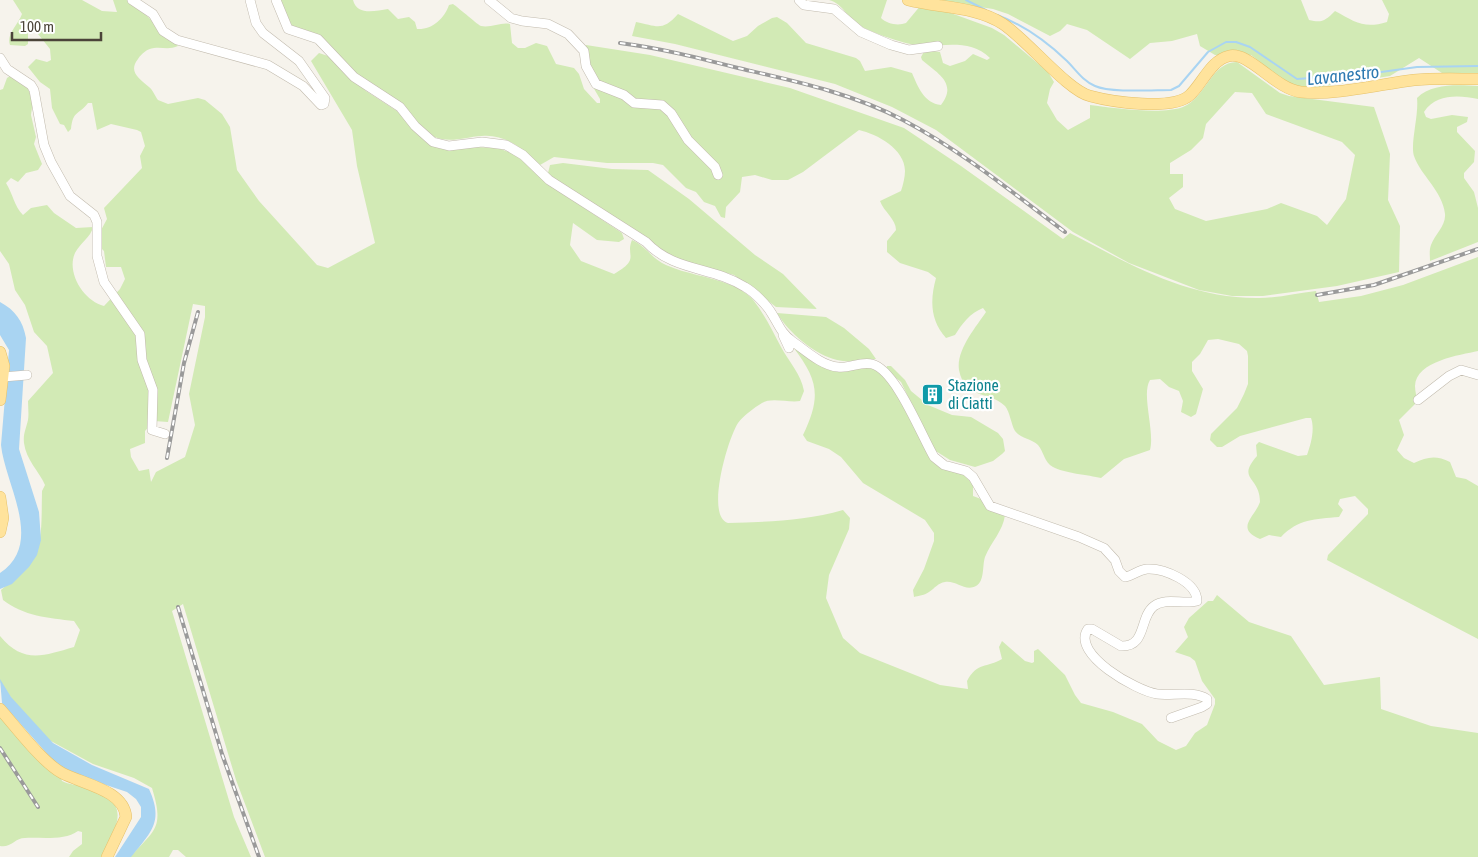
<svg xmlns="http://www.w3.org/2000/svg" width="1478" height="857" viewBox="0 0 1478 857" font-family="'Asap Condensed',sans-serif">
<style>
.green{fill:#d2eab5;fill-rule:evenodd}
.water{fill:#a9d4f2}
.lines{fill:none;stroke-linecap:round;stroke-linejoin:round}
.stream{stroke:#a9d4f2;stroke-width:2}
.minor-casing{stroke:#c2bbae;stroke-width:10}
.major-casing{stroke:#e6c16a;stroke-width:12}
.minor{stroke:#fff;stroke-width:9}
.major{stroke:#ffe39c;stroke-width:11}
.rail-casing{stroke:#9a9a9a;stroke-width:4}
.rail{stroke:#fff;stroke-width:2;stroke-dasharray:5.5;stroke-linecap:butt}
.labels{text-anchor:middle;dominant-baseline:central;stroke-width:4.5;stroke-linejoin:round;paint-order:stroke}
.culture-label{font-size:16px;fill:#0d838f;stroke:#fff;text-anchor:start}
.water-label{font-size:18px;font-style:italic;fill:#2e7ab2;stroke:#fff}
</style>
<rect width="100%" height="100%" fill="#f6f3ec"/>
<path class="green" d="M13 0H82L102 11 117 12 113 0H127L145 14 178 46C169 50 163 47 154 48 147 49 142 53 138 59 128 72 139 78 149 87 153 90 155 96 158 100L168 104 198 98 205 100 222 114 230 127 237 170 259 201 317 265 328 268 375 243 357 166 352 130 311 61 319 53 328 56 366 91 400 113 431 144 448 150 474 147 498 148 514 154 566 196 622 233 624 239 619 242 597 240 573 223 570 245 581 261 614 274C641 259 625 256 632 240 646 246 652 259 666 265 686 274 708 276 728 284 737 287 748 293 754 301 765 315 773 332 781 347 789 362 801 374 804 391L800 401C789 403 771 397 762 403 754 408 744 415 738 423 728 438 705 516 728 523 767 522 805 521 843 510L850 518 849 529 829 575 826 598 843 638 860 653 940 685 968 689 967 681C977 662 987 668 1002 659L999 647 1002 641 1025 661 1032 663 1034 662V651L1038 649 1065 675 1075 695 1081 703 1113 712 1142 724 1158 741 1176 750 1186 746 1195 733 1207 725 1215 704V699L1202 681 1195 661 1190 657 1175 652 1188 637 1184 627 1189 618 1208 601H1213L1217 595 1249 622 1291 636 1324 685 1380 677 1381 709 1431 726 1478 733V857H265L236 780 183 604 172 611 234 817 251 857H186L178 850H173L169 857H130C156 829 164 828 152 788L134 778 93 764 49 740 19 709 0 682V636C23 664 43 656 74 647L80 630 74 621C49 618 23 616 3 600L1 590C45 554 41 545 42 491L45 485C39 471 26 460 24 443 23 434 26 429 28 420 29 414 28 407 28 401L53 373 47 346 34 332 25 305 15 290 9 264 0 251V90L3 89 7 78 10 76 27 87 33 100 31 115 36 137 34 144 42 164 38 170 26 173 18 182 11 178 6 183C13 194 14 206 23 215L31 208 47 205 54 213 76 228 93 227C91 237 80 243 75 253 66 273 84 301 104 306L120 289 125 279 121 267H106L104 251 101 248 100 232 107 219 104 208 142 168 140 156 145 146 141 132 137 130 111 124 97 130 92 103H88C79 115 73 110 71 129L68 132 64 125 60 124 52 108 50 89 40 82 28 67 36 59 47 62 51 60 50 49 34 29 28 33V44L25 46 10 45C6 34 18 25 22 14ZM193 304 205 306V317L189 394 195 425 185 457 156 472 151 482 149 469 139 471 131 457 130 449 145 443V431L154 421 168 422Z
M280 0H353C357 16 375 11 388 9L398 19 409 17 415 22 417 29C432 30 444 19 449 5L453 4C459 8 479 26 481 26 491 28 501 22 510 24L512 43 518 48H525L536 43 547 46 556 64 574 68 579 74 584 89 597 103H600V99L586 75V45L650 55 790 88 904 128 961 166 1063 239 1070 233C1131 265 1189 299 1259 298 1278 298 1298 293 1316 291L1319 302 1361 296 1403 285 1478 257V351C1460 355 1416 361 1415 386 1415 392 1417 397 1417 402L1399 420 1404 435 1397 450 1404 458 1414 463C1427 457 1436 455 1450 462L1456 477 1466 479 1478 486V639L1327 560 1328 555 1368 514V509L1355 496 1340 499 1338 504 1343 510 1339 517C1315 519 1298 519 1281 537L1269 535 1260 539C1235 528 1254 518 1260 502 1260 476 1236 480 1257 456L1256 445 1259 442 1298 456 1307 455C1311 444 1315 429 1311 418H1306L1240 436 1222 447H1217L1210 440 1211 434 1237 408 1244 394 1248 384V356L1247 351 1239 344 1218 339 1208 340 1200 354 1192 362V371L1203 389 1196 414 1191 417 1181 412 1183 401 1179 391 1169 387 1160 379 1150 380C1141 394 1155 431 1150 450L1124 459 1101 478C1089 475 1063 473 1053 467 1044 462 1044 452 1038 445 1032 439 1020 438 1015 431 1011 424 1010 412 1005 406 988 390 965 400 959 370 956 350 976 327 986 312L983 308C970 313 962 324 955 335L946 338C930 320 930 300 936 278L928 272 900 263 887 252V241L896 230C896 219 884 212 880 201L901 191C903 185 905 177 905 171 905 149 877 134 859 130L803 172 788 180H772L755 175 742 177 740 192 726 207 725 218 721 217 715 206 704 202 696 192 686 188 663 165 653 163H607L554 157 540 165C523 150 507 134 482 136 464 137 450 144 432 136L353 71 318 35 292 26Z
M829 0H887L881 18C887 24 898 26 906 23L921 5 937 8 992 28 1004 35 1048 72 1054 82 1050 89 1047 103 1057 120 1068 130 1090 118V105C1114 108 1162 115 1183 107 1206 98 1211 62 1237 62L1280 93 1289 96 1374 107 1390 154 1388 200 1400 226 1399 272 1337 286 1263 296H1232L1199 290 1129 263 1073 232 936 130 892 107 835 84 675 44 632 36 636 22C657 26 662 32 678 14L733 41 747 36 758 26 772 18 777 17 787 23 806 43 856 58 860 61 865 71 891 67 912 73C918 87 924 103 941 105 958 83 937 73 922 60L921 57 925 50 940 52 943 63 950 66 965 61 973 54 987 60 990 58C969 37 941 48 916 45 904 44 867 31 857 24 846 16 843 4 829 0ZM1235 92 1252 93 1266 114 1342 142 1355 155 1346 199 1327 225 1317 216 1281 203 1267 209 1206 221 1175 209 1169 198 1183 187V174H1170V163L1191 150 1203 138 1206 124Z
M934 0H1301L1309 20C1322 23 1325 21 1335 11 1355 22 1364 29 1387 22L1389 14 1382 0H1478V75H1445L1419 58 1390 76 1306 89 1287 83 1251 55H1215L1200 46 1197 34 1172 41 1150 43 1130 59 1087 30 1067 24 1060 31 1050 36 1008 14 993 9Z
M1478 86V99C1458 95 1436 94 1424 112L1426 117 1431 119 1452 115 1468 117 1467 122 1457 127V132L1475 151 1474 162 1464 173V178L1474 192 1478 208V242L1430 261C1430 256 1429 250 1431 245 1435 234 1446 226 1445 214 1442 190 1421 176 1414 156 1410 144 1419 115 1417 98 1432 83 1458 85 1478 86Z
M563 163 612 169 648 170 689 199 755 255 783 274 817 309 776 307 734 275 676 259 660 250 559 183 548 173 550 165Z
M777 313 826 317 844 328 869 349 876 359C864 360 849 363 837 360 815 355 788 332 777 313Z
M793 347 816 361 874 367 892 383 931 458 963 473 973 485V496L981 499 1005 515C1003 531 991 542 985 557 982 566 985 581 976 586 965 592 956 580 945 582 938 583 935 588 929 592 925 595 918 596 914 597L913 590 924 569 934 541V533L925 520 863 483 841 457 829 449 807 441 803 435C821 397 819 381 793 347Z
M887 366H891L905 380 911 391 928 405 952 415 971 417 998 433 1003 439 1005 451 1002 454 993 461 975 467 950 460 934 450 901 382 886 370Z
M0 713 59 773 62 781C69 785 76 784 85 787 133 802 118 822 103 857H69L73 851 82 844V832L78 831C64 841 41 837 25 838 15 838 11 848 0 846Z"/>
<path class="water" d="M0 302C15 310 23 321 26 338L19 449 39 512 41 540 37 555 29 567 12 584 0 589V573C45 543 5 485 1 445L9 350 0 335Z
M0 679 11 697 53 743 92 765 149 789C164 822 151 832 131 857H115L141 817V807L136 799 127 792 70 773 57 765 2 703Z"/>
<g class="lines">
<path class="stream" d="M966 0 986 10
M997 15C1024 25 1046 41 1067 61 1077 71 1082 80 1095 86 1110 93 1153 90 1171 90L1179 86 1208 52 1226 42H1236L1250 47 1297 79 1367 74 1417 67 1478 66"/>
<defs>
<path id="minor" d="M132 0 153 14 163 31 177 40 268 65 303 86 321 105 324 104 325 98 299 61 263 33 256 23 250 0
M276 0 288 29 318 39 354 77 400 107 415 126 433 142 449 146 482 142 506 145 523 155 549 180 646 242C674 272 712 266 745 287 754 292 767 305 772 314 779 325 781 333 792 341 805 350 822 366 838 367 849 369 860 361 872 364 896 370 921 435 934 457L944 465 966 471 973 477 990 506 1079 537 1104 548 1115 560 1119 571 1125 577C1132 576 1138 570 1147 569 1164 568 1197 582 1197 601 1184 605 1166 597 1154 606 1139 617 1147 647 1121 646L1092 629H1088C1070 654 1137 691 1157 694 1172 696 1194 690 1207 699V704L1202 707 1171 718
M489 0 511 18 522 21 548 24 568 34 584 51 586 66 596 84 624 95 634 103 662 105 671 113 688 140 715 167 718 175
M799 0 804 5 834 9 861 32 891 45 909 50 938 46
M0 58 7 69 31 85 34 90 44 145 51 162 70 196 94 215 97 222V256L104 282 140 334 142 360 153 390 152 430 165 434
M783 335 789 348
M3 377 27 375
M1418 400 1449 376 1461 370 1478 375"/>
<path id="major" d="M908 0C939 8 976 6 1003 24 1026 39 1068 91 1090 96 1112 102 1173 111 1190 95 1202 84 1211 60 1229 56 1249 51 1275 89 1301 92 1333 96 1381 84 1414 80 1435 78 1457 79 1478 79
M0 352 4 366 0 400
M0 497 3 518 0 532
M0 709C16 727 42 762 62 773 83 784 124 790 126 817L107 857"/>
</defs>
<use href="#minor" class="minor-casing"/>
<use href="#major" class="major-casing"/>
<use href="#minor" class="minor"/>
<use href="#major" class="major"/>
<defs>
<path id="rail" d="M620 43C660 48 699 58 738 68 794 81 852 93 903 120 962 151 1013 193 1065 232
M1317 295 1374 285 1478 249
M167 458 184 363 198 312
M178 607 222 754 259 857
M0 748 38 807"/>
</defs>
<use href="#rail" class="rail-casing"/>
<use href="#rail" class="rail"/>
</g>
<defs>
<symbol id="building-square" viewBox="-11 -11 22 22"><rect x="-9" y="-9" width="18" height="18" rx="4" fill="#0f9aa8" stroke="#fff"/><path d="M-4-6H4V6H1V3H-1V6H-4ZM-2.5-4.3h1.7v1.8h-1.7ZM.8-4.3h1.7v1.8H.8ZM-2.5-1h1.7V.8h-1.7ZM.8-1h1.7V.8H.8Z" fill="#fff"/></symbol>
</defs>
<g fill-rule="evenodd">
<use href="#building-square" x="920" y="382" width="25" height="25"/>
</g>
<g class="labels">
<g class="culture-label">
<text x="948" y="385">Stazione<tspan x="948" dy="18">di Ciatti</tspan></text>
</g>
<g class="water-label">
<text transform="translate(1343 75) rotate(-6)">Lavanestro</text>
</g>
</g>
<path d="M12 32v8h89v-8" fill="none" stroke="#4b4439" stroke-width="2.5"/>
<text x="20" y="32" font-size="15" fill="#4b4439" stroke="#ffffff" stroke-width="4" paint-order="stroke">100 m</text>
</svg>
